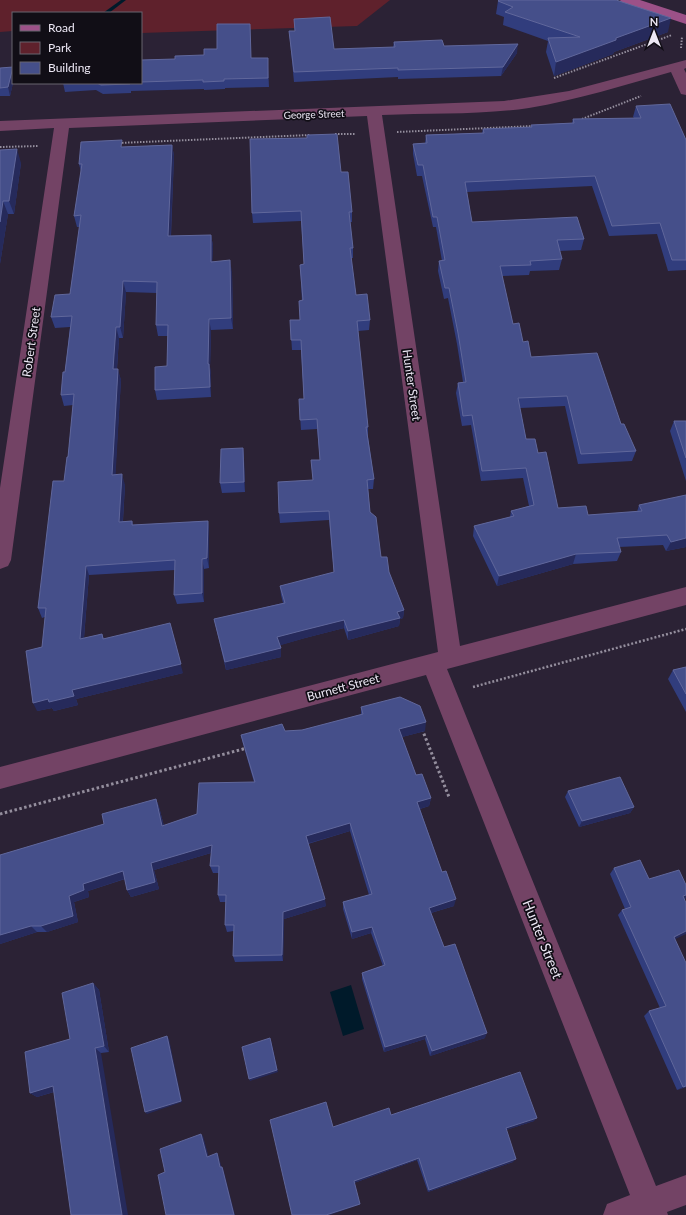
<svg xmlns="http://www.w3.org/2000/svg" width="686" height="1215" viewBox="0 0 686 1215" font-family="Lato,sans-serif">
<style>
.green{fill:#5f212c}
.water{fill:#001a2a}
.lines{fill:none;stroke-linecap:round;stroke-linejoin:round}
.stream{fill:#001a2a;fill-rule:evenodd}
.path-far2{stroke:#948e9d;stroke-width:2;stroke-dasharray:1.5 1.5;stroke-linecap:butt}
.path-far1{stroke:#948e9d;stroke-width:2.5;stroke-dasharray:2 2;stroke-linecap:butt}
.path{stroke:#948e9d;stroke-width:3;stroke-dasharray:2.5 2.5;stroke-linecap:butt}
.street{fill:#734365;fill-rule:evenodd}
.secondary{fill:#9c5188;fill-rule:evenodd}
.wall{fill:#313d7d}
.shaded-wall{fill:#262a5b}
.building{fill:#454f8a;stroke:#60679b}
.labels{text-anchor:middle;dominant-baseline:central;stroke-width:3.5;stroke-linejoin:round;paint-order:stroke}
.far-street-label{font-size:10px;fill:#ede8f5;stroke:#110e16}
.street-label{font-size:12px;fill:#ede8f5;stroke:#110e16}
.near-street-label{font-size:14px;fill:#ede8f5;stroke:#110e16}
</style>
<rect width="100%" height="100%" fill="#2b2235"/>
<path class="green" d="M0 0H390L357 26 141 33V13H13V31L0 32Z"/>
<path class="water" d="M351 985 364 1029 343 1036 330 992Z"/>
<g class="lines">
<path class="stream" d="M121 0H126L109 13H103Z"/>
<path class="path-far2" d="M681 48 682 37
M554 78 672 35
M582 119 641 96
M397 132 534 126
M335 134H356
M119 143 310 135
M0 147 39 146"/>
<path class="path-far1" d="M473 687 686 629"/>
<path class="path" d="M422 729 449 797
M0 814 247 748"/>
<path class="street" d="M686 60V68L684 69 686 73V95L681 94 671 72C624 85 577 100 529 108 481 115 431 113 382 115L460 646 686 587V605L447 669 656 1186 686 1175V1205L667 1212 668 1215H603L607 1204 630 1195 426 675 0 789V767L438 652 367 116 69 128 11 560 8 566 0 569V488L54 128 0 131V121L504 101 569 91Z"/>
<path class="secondary" d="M620 0H640L686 15V24L622 3Z"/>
</g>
<path class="wall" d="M498 1 668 32 614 52 613 54 554 76 546 52 548 41 503 25 504 17 496 14Z
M294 19 334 49 393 47 394 42 517 53 501 76 398 79V77L294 82 289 31H295Z
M250 32 251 58 268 66 269 87 225 88V89L204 90V89L131 91V93L103 94 96 90 65 92 63 83H141V60L175 59 204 55 217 49Z
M13 67V83L10 96H0V68Z
M636 106 686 140V270L668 271 657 234 609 236 592 186 467 192 472 222 584 239 581 250 559 251 562 259 559 270 530 271 529 275 502 276 513 324 531 357 621 424 636 451 632 461 578 464 565 406 520 408 526 439 538 453 558 508 588 515 637 512 639 505 686 547 666 551 663 545 619 547 621 552 617 561 573 564 497 586 473 536 474 526 510 517 511 511 529 506 523 478 481 481 471 425 462 426 456 393 458 383 463 382 457 344 448 298 444 299 438 271 439 261H442L436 227H433L422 176H417L413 154V144L425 143 426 135 482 133 483 129 531 127V125L572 123 573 119 634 118 633 117Z
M172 145 174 156 171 236 211 235 213 246 212 261 232 272 233 329 211 330 210 367 211 375V397L157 400 155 390 167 366 168 336H158L156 325 157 293 126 292 123 338H119L117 369 121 380 115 475 125 485 123 521H132L133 525 208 521 209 531V568L204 569V602L177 604 174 595 175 570 89 575 84 638 102 634 104 639 183 673 76 699 78 705 54 711 52 708 37 711 45 617 42 618 38 608 64 481 68 457 73 405 64 406 61 395 65 372 70 327 55 328 51 317 70 294 80 227H77L74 216 81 172 79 164 123 147Z
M0 150 21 163 14 214H8L0 264Z
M341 172 352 212V222H350L353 248V258H351L356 295 370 320 369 330 358 331 368 427V437L374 479 373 489H368L370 512 381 557 389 572 404 610 403 618 400 619 399 626 348 640 344 628 305 638 280 645 281 657 226 670 214 619 283 603 281 595 280 586 334 573 329 520 280 523 279 513 313 480 311 460H320L317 429 301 430 299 399H304L301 350H292L290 320H300L302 301 300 265 304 264 301 221 253 223 252 213Z
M674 421H686V481L670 431Z
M243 448 244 459 245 492 222 493 220 483Z
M686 667V712L668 679 673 670Z
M361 707 425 731 402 737 416 775 431 798 429 806 420 809 442 872 454 906 431 913 444 947 485 1038 430 1056 425 1039 384 1052 362 979V973L383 966 371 933 352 939 343 909V902L369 895 350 831 308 844 326 906 284 919 283 961 235 962 233 956 234 931 227 932 225 925 226 902H220L218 895 219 873H213L210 866 211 853 154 870 159 889 131 897 127 890 125 879 88 891 89 897 74 902 78 922 47 932H37L0 944V855L104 824 156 799 159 807 164 826 197 814 254 782 243 744 241 735 285 731 302 730 361 715Z
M568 791 634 807 630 813 579 827 565 797Z
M614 868 649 879 685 900 675 939 686 1087 677 1090 644 1016 649 1011 660 1008 618 915 622 910 625 909 610 874Z
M93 983 99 990 109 1052 101 1053 54 1092 37 1097 30 1093 70 1039Z
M391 1115 534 1121 506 1130 513 1162 428 1192 417 1160 354 1183 359 1205 333 1127Z"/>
<path class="shaded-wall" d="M671 18 668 32 614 52 613 54 554 76 556 62 616 38Z
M518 44 517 53 501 76 503 67Z
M13 67V83L10 96 8 87Z
M172 145 174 156 170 248 168 236Z
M17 149 21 163 14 214 9 201Z
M3 201 8 214 0 264V222Z
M211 235 213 246 212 273 211 262Z
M230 260 232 272 233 329 231 318Z
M123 281 126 292 123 338 120 327Z
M209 319 211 330 210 367 211 375V397L210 387 208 364Z
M116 327 119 338 116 380 113 369Z
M118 369 121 380 115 485 112 475Z
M243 448 244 459 245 492 244 482Z
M122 474 125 485 122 532 119 522Z
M208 521 209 531V568L207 558Z
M686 538V547L666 551 671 542Z
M576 554 573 564 497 586 499 576Z
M202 559 204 569V602L202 593Z
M86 566 89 575 83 648 80 639Z
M404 610 403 618 400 619 399 626 348 640V631L397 612Z
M344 620V628L305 638 278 646 277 637 304 630Z
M170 623 183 673 76 699 78 705 54 711 52 708 37 711 33 703 72 690Z
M281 648V657L226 670 225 662Z
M426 722 425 731 398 738 399 729Z
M431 798 429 806 416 810 417 802Z
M156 799 159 807 166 834 162 826Z
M634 807 630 813 579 827 582 821Z
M350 823V831L306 844V836Z
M212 845 214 852 154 870 159 889 131 897 127 890 151 863Z
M123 871 127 878 88 891 89 897 74 902 78 922 47 932 41 926 69 896 83 884Z
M686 895V898L685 899 678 902 683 896Z
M325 899 326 906 284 919 283 961 282 955 283 912Z
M456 899 454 906 427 914 429 908Z
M31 926 37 932 0 944V935Z
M372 927 371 933 352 939V932Z
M686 931V934L669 942 674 937Z
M93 983 99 990 109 1052 104 1046Z
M487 1033 485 1038 430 1056 432 1051Z
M426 1035 425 1039 384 1052 385 1047Z
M167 1036 169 1039 182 1102 147 1114 145 1112Z
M271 1040 278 1072 250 1081 249 1079Z
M95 1048 101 1053 128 1215H122Z
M53 1086 60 1090 37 1097 30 1093Z
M686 1086V1087L677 1090 683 1087Z
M537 1118 534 1121 503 1131 506 1128Z
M201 1134 203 1136 209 1158 207 1157Z
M217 1153 218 1154 222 1169 220 1167Z
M419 1158 417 1160 354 1183V1181Z
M516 1159 513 1162 428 1192 429 1190Z
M222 1167 223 1168 235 1215H234Z
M360 1204 359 1205 330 1215H326Z"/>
<path class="building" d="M499 0H616L671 18 616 38V40L556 62 548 38 580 37 505 12 513 7 498 1Z
M330 17 334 49 395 47 394 42 442 40 444 46 518 44 503 67 398 70V68L294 72 289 31H295L294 19Z
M217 24H250L251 58H268V78L224 79V81L203 82V80L141 82V60L175 59V56L204 55V49H217Z
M13 67 8 87 0 88V68Z
M97 83H130V84L101 85Z
M670 104 686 140V260H672L660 223 612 226 595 176 465 182 472 222 577 217 584 239 557 240 562 259 530 261 531 265 500 266 513 324 519 323 523 342 528 341 531 357 597 353 621 424H624L636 451 581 454 567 396 518 398 526 439H535L538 453 546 452 558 508 586 506 588 515 642 511 639 505 686 495V538L671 542 667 535 617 538 621 552 576 554 499 576 474 526 514 516 511 511 534 505 526 468 482 471 472 415 463 416 458 383 466 382 458 333 449 288H445L439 261 445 260 437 217H433L423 165H418L413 144 427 143 426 135 484 133 483 129 532 127 531 125 574 123 573 119 641 118 636 106Z
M337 134 341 172H348L352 212H349L353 248H350L356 295 367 294 370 320 357 321 368 427H366L374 479 367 480 370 512 376 517 381 557H387L389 572 404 610 397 612 400 618 348 631 344 620 304 630 277 637 281 648 225 662 214 619 285 603 280 586 334 572 329 511 279 513 278 482 313 480 311 460H320L317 419 300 420 299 399H304L301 340H291L290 320H300L299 301 303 300 300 265 304 264 301 211 252 213 250 139 307 138V135Z
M122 140 121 147 172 145 168 236 211 235V262L230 260 231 318 209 319 208 364H209L210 387 155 390V367L167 366 168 325H156L157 282 123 281 120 327H116L113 369H118L112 475 122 474 119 522 132 521V525L208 521 207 558 202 559V593L174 595 175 560 86 566 80 639 102 634 103 639 170 623 181 664 72 690 74 696 49 702 48 699 33 703 26 651 42 647 46 608H38L53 481H64L67 457H68L74 394 61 395 63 372H65L72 316 51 317 55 295 70 294 81 215 74 216 82 164H79L81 142Z
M17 149 9 201H3L0 222V150Z
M674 421H686V458Z
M243 448 244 482 220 483 221 449Z
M686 667V694L673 670Z
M400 697 420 706 426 722 399 729 416 775 422 774 431 798 417 802 442 872 446 871 456 899 429 908 444 947 455 944 487 1033 432 1051 426 1035 385 1047 362 973 385 965 372 927 352 932 343 902 372 894 350 823 306 836 325 899 283 912 282 955 233 956 234 925H225L226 895H218L219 866H210L212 845 151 863 155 882 127 890 123 871 83 884 84 890 69 896 73 916 41 926H31L0 935V855L104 824 102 814 156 799 162 826 197 814 199 783 255 782 241 735 282 724 285 731 302 730 363 714 361 707Z
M620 777 634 807 582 821 568 791Z
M640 860 649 879 679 870 686 885V895L683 896 686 903V931L674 937 686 963V1086L683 1087 649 1011 666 1006 622 910 631 907 614 868Z
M93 983 104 1046 95 1048 122 1215H71L53 1086 30 1093 25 1052 70 1039 62 993Z
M167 1036 181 1101 145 1112 131 1048Z
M270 1038 277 1070 249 1079 242 1047Z
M520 1072 537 1118 506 1128 516 1159 429 1190 419 1158 354 1181 360 1204 326 1215H292L270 1120 326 1102 333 1127 389 1108 391 1115Z
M201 1134 207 1157 217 1153 220 1167H222L234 1215H166L158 1175 165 1172 160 1149Z"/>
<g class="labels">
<g class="far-street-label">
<text transform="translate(314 114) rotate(-2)">George Street</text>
</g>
<g class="street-label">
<text transform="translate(31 342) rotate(-82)">Robert Street</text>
<text transform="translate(412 385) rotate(82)">Hunter Street</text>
<text transform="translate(343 687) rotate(-15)">Burnett Street</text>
</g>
<g class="near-street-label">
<text transform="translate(543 939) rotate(68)">Hunter Street</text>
</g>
</g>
<rect x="12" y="12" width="130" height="72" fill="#110e16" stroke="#69656f"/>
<rect x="20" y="25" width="20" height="6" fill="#9c5188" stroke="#69656f"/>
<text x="48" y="32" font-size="12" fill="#ede8f5">Road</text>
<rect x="20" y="42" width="20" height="12" fill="#5f212c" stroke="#69656f"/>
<text x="48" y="52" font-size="12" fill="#ede8f5">Park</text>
<rect x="20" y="62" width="20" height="12" fill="#454f8a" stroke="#69656f"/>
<text x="48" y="72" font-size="12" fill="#ede8f5">Building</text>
<g transform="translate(654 32)" stroke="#110e16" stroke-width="3" paint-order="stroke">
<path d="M0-3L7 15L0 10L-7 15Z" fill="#ede8f5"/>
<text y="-6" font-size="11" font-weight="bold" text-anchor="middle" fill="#ede8f5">N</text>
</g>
</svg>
